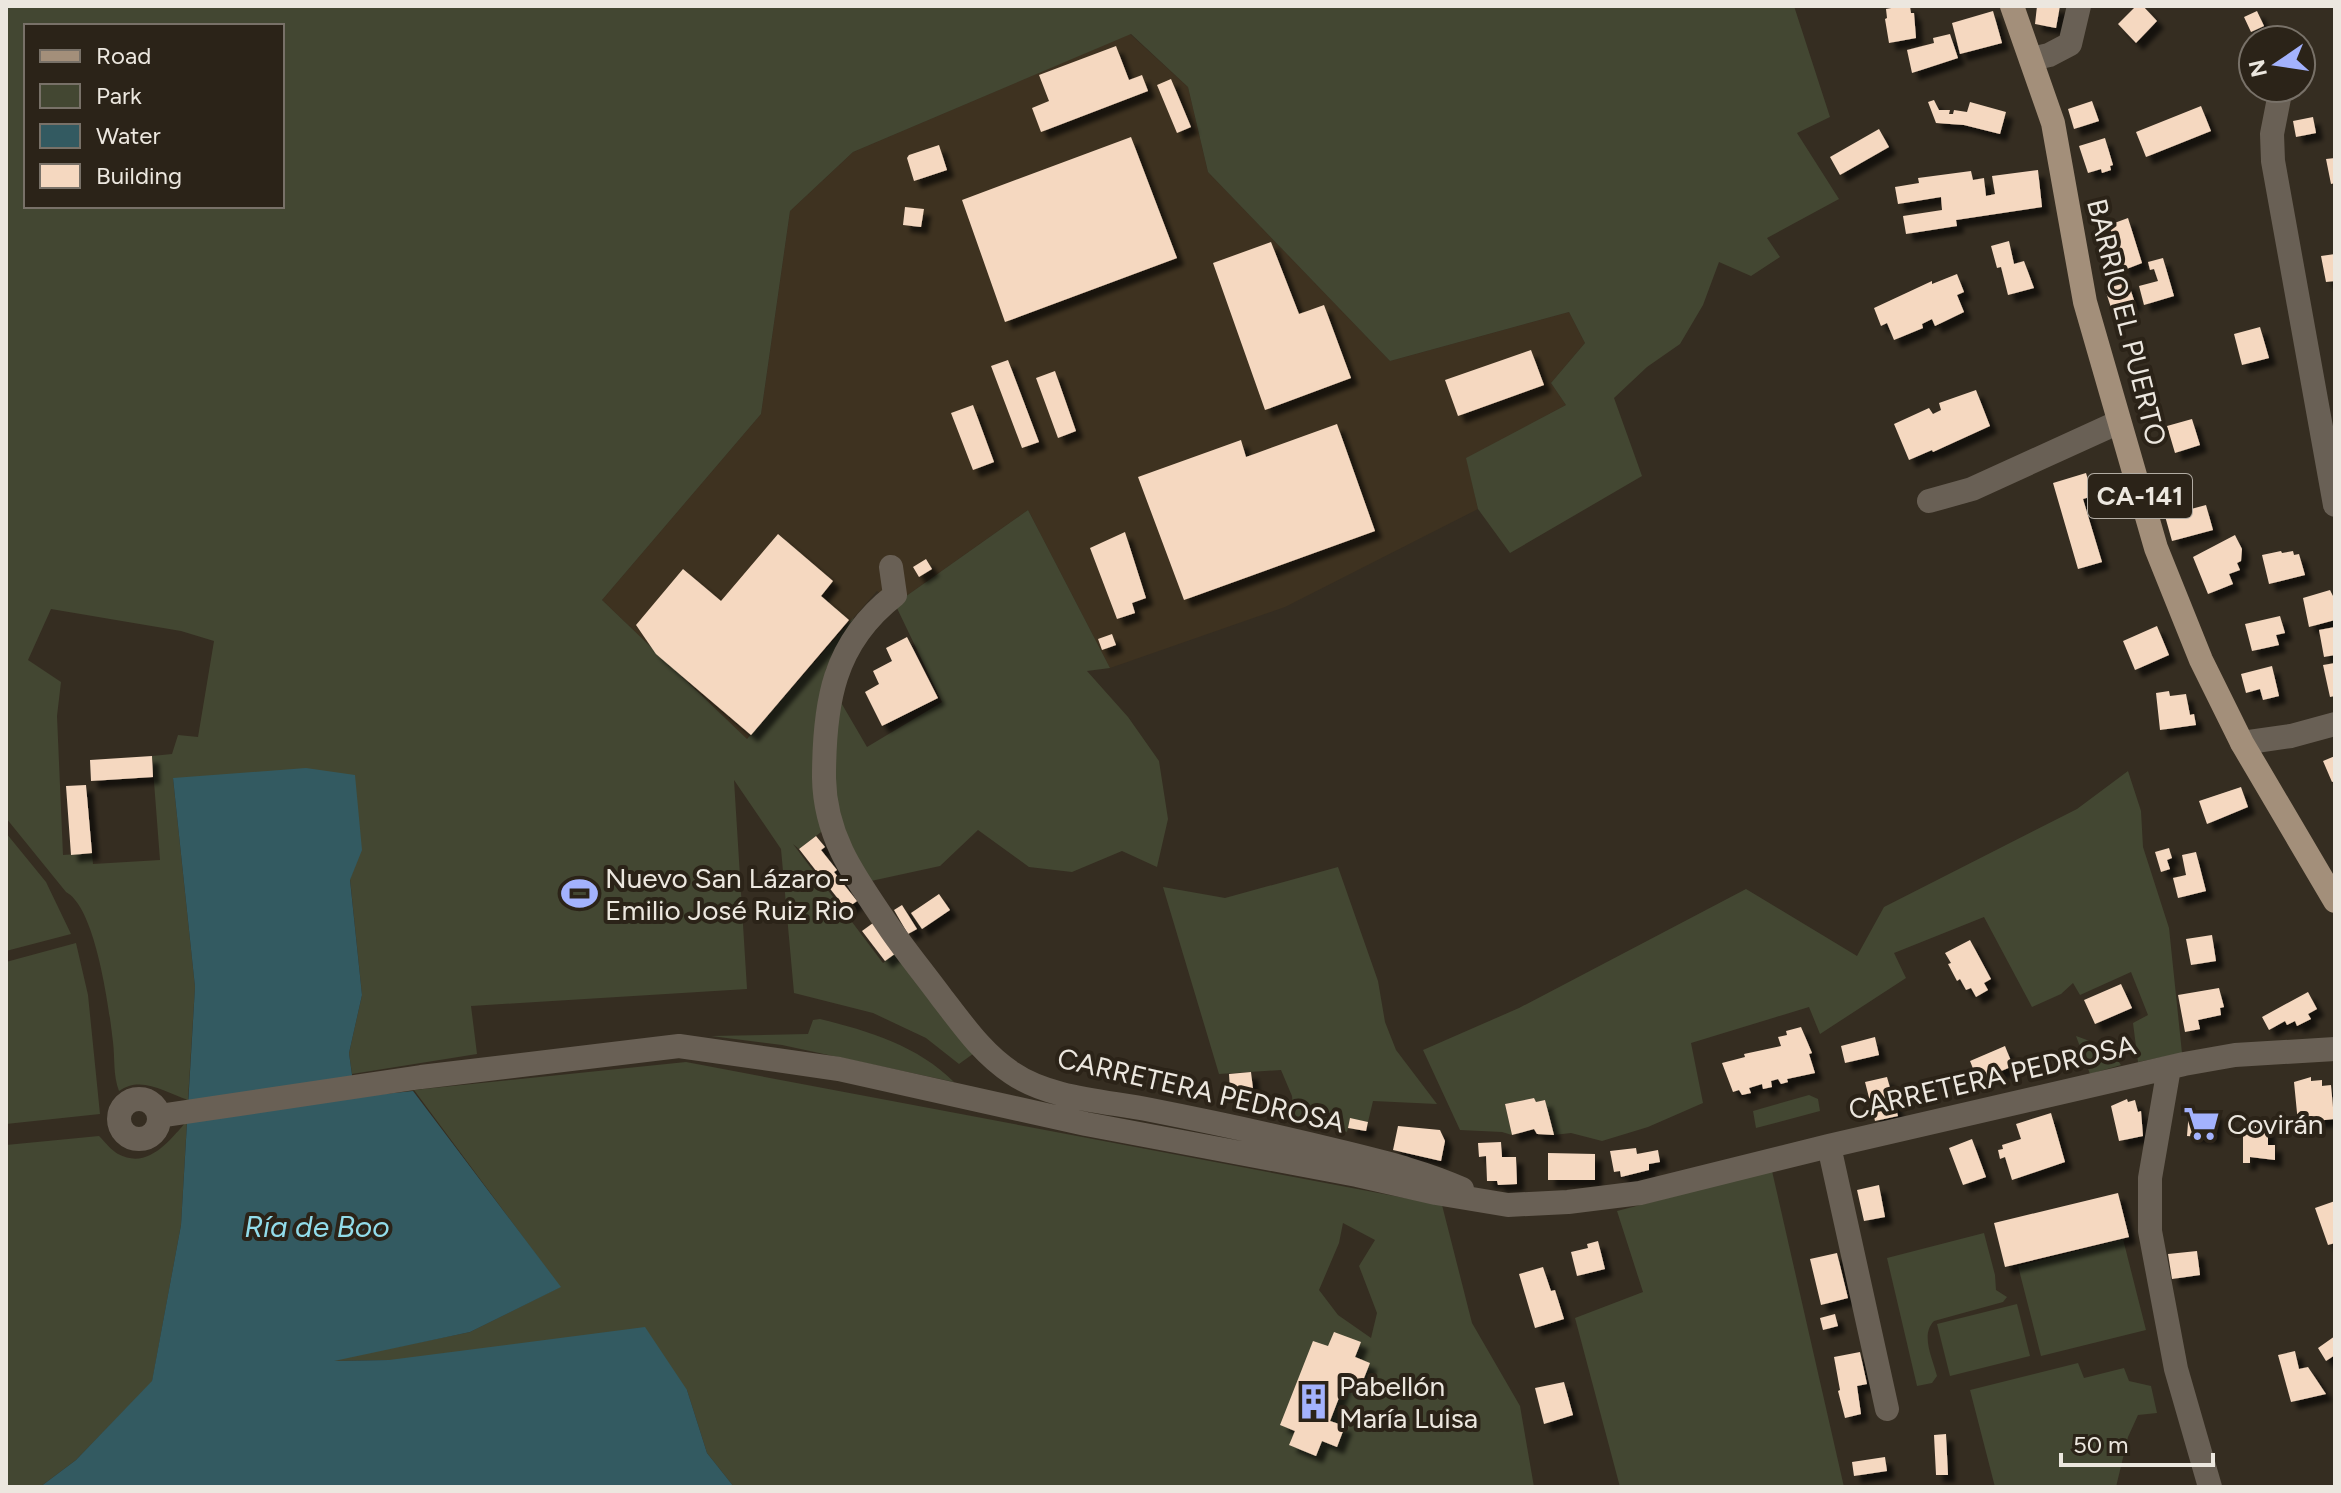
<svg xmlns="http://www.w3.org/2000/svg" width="2341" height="1493" viewBox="0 0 2341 1493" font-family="Figtree,sans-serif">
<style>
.built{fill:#3e3220}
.green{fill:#434732;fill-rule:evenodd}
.water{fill:#335a61}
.building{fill:#f5d8c0;filter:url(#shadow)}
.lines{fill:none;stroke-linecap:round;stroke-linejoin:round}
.minor{stroke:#696055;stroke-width:24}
.major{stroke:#a38f7a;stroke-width:24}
.labels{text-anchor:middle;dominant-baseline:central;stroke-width:8;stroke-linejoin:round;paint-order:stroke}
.shield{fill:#2b2318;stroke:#b2aca3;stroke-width:2}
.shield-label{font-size:26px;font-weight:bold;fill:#ece7df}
.street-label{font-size:28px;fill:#ece7df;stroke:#2b2318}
.poi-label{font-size:28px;fill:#ece7df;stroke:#2b2318;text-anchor:start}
.water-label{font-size:30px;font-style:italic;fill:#92dcea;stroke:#2b2318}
</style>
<defs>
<filter id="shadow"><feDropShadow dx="7" dy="7" stdDeviation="2" flood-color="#0009"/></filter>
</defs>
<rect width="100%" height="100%" fill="#352d21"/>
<path class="built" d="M1130 34 1188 87 1208 172 1390 361 1569 312 1585 343 1551 383 1566 405 1467 458 1478 509 1285 607 1110 668 1028 510 895 604 877 591 747 739 602 600 761 414 790 211 853 152Z"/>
<path class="green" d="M6 6H1794L1830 117 1797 133 1839 199 1767 238 1780 257 1751 276 1719 262 1703 305 1680 344 1647 367 1614 398 1642 476 1510 553 1478 509 1466 458 1566 405 1551 383 1585 343 1569 312 1390 361 1208 172 1188 87 1131 34 853 152 790 211 761 414 602 600 747 739 854 617 826 669 820 712 825 829 799 849 793 844 883 963 900 949 977 1051 959 1064 926 1038 873 1013 794 993 781 849 734 780 747 989 471 1006 477 1054 352 1074 349 1053 362 995 350 879 361 850 173 778 195 987 188 1100C165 1092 141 1075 119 1091 113 1075 115 1059 113 1042 109 1008 96 908 66 892L6 818ZM26 26H282V206H26ZM51 609 181 631 214 641 198 737 178 735 172 754 152 756 160 860 93 864 92 853 63 855 57 716 61 682 28 660Z
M1028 510 1110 668 1087 671 1128 717 1159 761 1168 819 1157 867 1122 851 1072 872 1029 867 978 830 940 866 871 881 848 853 829 770 836 694 867 747 942 702 895 604Z
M2128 771 2141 811 2143 847 2169 928 2182 1053 2138 1062 2133 1023 2148 1015 2131 972 2080 995 2073 983 2061 994 2032 1007 1984 917 1894 953 1906 978 1820 1034 1809 1007 1691 1043 1703 1103 1648 1127 1602 1141 1571 1133 1554 1135 1545 1100 1536 1102 1534 1098 1505 1104 1512 1135 1502 1132 1460 1130 1423 1050 1519 1008 1746 889 1857 956 1884 907 2077 809Z
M6 833 46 882 71 934 6 951Z
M1338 867 1378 981 1385 1022 1396 1050 1437 1104 1373 1101 1368 1122 1350 1119 1347 1132 1294 1119 1292 1096 1281 1070 1219 1074 1163 887 1225 898Z
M76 943 88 995 100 1114 6 1124V962Z
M820 1019C869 1031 918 1046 954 1082L782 1045 711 1036 808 1034 813 1020Z
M2076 1036C2095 1043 2110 1048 2121 1065L2090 1074Z
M686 1062 1442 1205 1472 1323 1520 1406 1534 1487H734L707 1453 687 1390 389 1360 328 1361 470 1332 560 1287 414 1090ZM1343 1223 1375 1240 1359 1266 1377 1313 1371 1338 1338 1315 1319 1290 1339 1243Z
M1809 1095 1818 1099 1820 1111 1756 1128 1753 1111Z
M187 1121 181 1225 152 1382 76 1460 40 1487H6V1145L99 1136C105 1142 111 1150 118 1154 148 1170 169 1141 187 1121Z
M1772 1171 1844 1487H1620L1575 1318 1643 1292 1617 1211Z
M1984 1233 1995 1275 1996 1290 2007 1297 2003 1302 1934 1321C1920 1335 1933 1359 1937 1376L1932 1383 1917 1386 1887 1258Z
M2123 1239 2146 1330 2041 1356 2018 1266Z
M2017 1304 2030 1356 1950 1376 1937 1324Z
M2078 1363 2084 1378 2124 1368 2129 1381 2151 1386 2157 1413 2138 1415 2128 1437 2116 1487H1995L1970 1390Z"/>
<path class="water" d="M306 768 355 775 362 850 350 880 362 995 349 1053 355 1097 413 1091 561 1287 470 1332 334 1361 389 1360 645 1327 687 1390 707 1453 734 1487H40L76 1460 152 1381 181 1225 195 987 173 778Z"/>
<path class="building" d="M1902 6H1910L1911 13H1914L1916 38 1889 43 1885 19 1887 18 1886 9Z
M2037 6H2060L2056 28 2035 24Z
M2136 6H2143L2157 21 2136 43 2118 24Z
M1993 11 2002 43 1960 54 1952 23Z
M2257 11 2264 26 2251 32 2244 17Z
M1950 34 1958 58 1912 73 1907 50 1934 43 1933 38Z
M1116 46 1129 80 1142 75 1148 91 1041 132 1032 108 1049 101 1039 75Z
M1171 79 1191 127 1177 133 1157 85Z
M1934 100 1939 110H1950L1949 114H1953L1954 110 1967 112 1970 102 2006 112 2000 134 1964 125 1936 123 1928 102Z
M2092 101 2099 121 2074 129 2068 109Z
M2201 106 2211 131 2146 157 2136 132Z
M2313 117 2316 133 2296 137 2293 121Z
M1879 129 1889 147 1840 175 1830 157Z
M1131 137 1177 258 1005 322 962 200Z
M2105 138 2113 165 2110 166 2111 170 2102 173 2101 169 2088 173 2079 146Z
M939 145 947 170 914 181 907 158 909 155Z
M2335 158V183L2331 184 2326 159Z
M2038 170 2042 207 1956 220 1957 226 1906 234 1903 216 1942 210 1941 197 1898 204 1895 187 1919 183 1918 178 1971 171 1973 180 1984 178 1986 196 1995 194 1992 176Z
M905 207 924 209 921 227 903 225Z
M2128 218 2142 263 2124 270 2109 225Z
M2009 241 2014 264 2024 261 2034 288 2008 295 2001 267 1997 268 1991 246Z
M1271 242 1299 314 1324 305 1351 378 1265 410 1213 263Z
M2335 254V281L2326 282 2321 256Z
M2163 258 2174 296 2144 305 2139 286 2158 281 2154 269 2150 270 2148 262Z
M1957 274 1964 292 1957 295 1964 312 1935 326 1932 319 1922 324 1923 328 1894 340 1887 323 1881 326 1874 308 1932 281V284Z
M2128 282 2135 303 2121 308 2123 314 2114 317 2105 289Z
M2260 327 2269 358 2242 365 2234 334Z
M1531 350 1544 385 1458 416 1445 380Z
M1008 360 1039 442 1022 448 991 366Z
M1055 371 1076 431 1058 438 1036 378Z
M1976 390 1990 426 1933 452 1932 450 1909 460 1894 424 1929 408 1933 414 1941 410 1939 403Z
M973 405 994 462 973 470 951 413Z
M2192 419 2200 445 2175 453 2167 426Z
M1337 424 1375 531 1184 600 1138 477 1241 440 1246 457Z
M2086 473 2093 496 2083 499 2102 562 2078 569 2053 483Z
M2206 505 2213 530 2172 541 2165 516Z
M1125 532 1146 598 1132 603 1135 613 1117 619 1090 548Z
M778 534 833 581 821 596 849 620 751 735 656 654 636 625 683 569 721 601Z
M2235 535 2242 549 2241 561 2237 563 2240 570 2229 574 2233 584 2208 594 2193 557Z
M2281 551 2282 553 2293 551 2294 555 2299 554 2305 575 2269 584 2262 555Z
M926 559 932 569 919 577 913 567Z
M2330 590 2335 600V620L2309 627 2303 598Z
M2280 616 2285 633 2276 635 2279 645 2252 651 2245 624Z
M2157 626 2169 655 2135 670 2123 641Z
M2335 627V655L2324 657 2319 630Z
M1112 634 1116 645 1102 650 1098 639Z
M907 637 938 698 882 726 865 692 879 684 873 671 892 661 886 648Z
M2335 663V696L2330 697 2323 665Z
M2272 666 2279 696 2263 700 2260 689 2246 693 2241 674Z
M2169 691 2170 696 2186 694 2190 715 2194 714 2196 725 2160 730 2156 693Z
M152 756 153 777 91 781 90 760Z
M2335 756V781L2332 782 2323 761Z
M86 785 92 853 71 855 66 786Z
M2241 787 2248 807 2207 824 2199 801Z
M816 836 825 847 821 850 837 870 834 872 857 901 846 909 799 849Z
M2169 848 2172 858 2167 860 2170 869 2161 872 2155 852Z
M2196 852 2206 891 2178 898 2173 878 2186 875 2182 855Z
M939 894 950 910 922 929 911 913Z
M902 905 917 929 908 934 894 910Z
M873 923 896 953 885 961 862 931Z
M2212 935 2216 961 2191 965 2186 939Z
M1970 940 1991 979 1984 983 1988 990 1976 997 1971 988 1966 990 1960 979 1957 981 1948 964 1951 963 1945 953Z
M2121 984 2132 1008 2095 1024 2084 1000Z
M2219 988 2224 1007 2220 1008 2221 1015 2198 1020 2200 1029 2185 1032 2178 995Z
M2308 992 2317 1009 2308 1014 2311 1019 2297 1026 2295 1021 2287 1025 2285 1021 2269 1030 2262 1017Z
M1801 1027 1812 1053 1809 1054 1815 1073 1787 1079 1788 1082 1781 1084 1778 1079 1771 1081 1772 1087 1763 1089 1762 1084 1749 1088 1751 1093 1742 1095 1739 1090 1733 1092 1722 1063 1745 1057 1744 1054 1781 1046 1778 1037 1787 1035 1786 1031Z
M1875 1037 1879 1055 1845 1063 1841 1046Z
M2005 1046 2013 1066 1978 1081 1970 1061Z
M1251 1072 1253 1089 1230 1090 1229 1074Z
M1887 1077 1898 1116 1875 1121 1865 1082Z
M2311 1077V1081L2322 1080V1086L2331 1085 2334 1119 2298 1123 2294 1082Z
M1534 1098 1536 1102 1545 1100 1554 1135 1537 1134 1534 1129 1512 1135 1505 1104Z
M2127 1099 2128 1102 2135 1100 2138 1112 2141 1111 2143 1136 2119 1141 2111 1106Z
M2189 1110 2216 1112 2214 1138 2187 1136Z
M2051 1113 2065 1162 2012 1180 2005 1157 2000 1159 1998 1150 2003 1149 2002 1145 2021 1139 2016 1124Z
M1350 1118 1368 1122 1366 1131 1348 1128Z
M2268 1119V1145H2275V1160L2250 1157V1163H2243V1120Z
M1398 1126 1440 1130 1445 1141 1441 1161 1393 1150Z
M1972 1139 1986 1177 1963 1185 1949 1148Z
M1501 1142 1502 1157H1516L1517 1184 1498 1185 1497 1181H1487L1486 1156 1479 1157 1478 1143Z
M1636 1148 1637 1154 1658 1150 1660 1162 1649 1164V1170L1621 1177 1620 1171 1614 1172 1610 1151Z
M1548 1153 1595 1154V1180H1548Z
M1879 1185 1885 1217 1864 1221 1857 1190Z
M2118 1193 2129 1237 2005 1267 1994 1223Z
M2335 1201V1243L2328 1245 2315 1208Z
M1598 1241 1605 1269 1577 1276 1571 1252 1588 1248 1587 1244Z
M2197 1251 2200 1275 2172 1279 2168 1254Z
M1837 1253 1848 1298 1821 1305 1810 1259Z
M1543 1267 1551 1291 1555 1290 1564 1319 1535 1328 1519 1274Z
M1835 1314 1838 1326 1823 1330 1820 1318Z
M1334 1332 1361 1342 1355 1357 1370 1363 1362 1383 1347 1377 1330 1421 1345 1426 1337 1447 1322 1441 1316 1456 1289 1445 1295 1431 1280 1425 1313 1341 1328 1346Z
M2335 1336V1355L2326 1361 2318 1348Z
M2295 1351 2299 1369 2308 1367 2326 1394 2291 1402 2278 1355Z
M1860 1352 1867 1384 1857 1386 1861 1414 1845 1418 1838 1391 1840 1390 1834 1357Z
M1564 1382 1573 1415 1544 1424 1535 1388Z
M1946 1434 1948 1475H1936L1934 1435Z
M1885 1457 1887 1471 1854 1476 1852 1462Z"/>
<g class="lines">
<path class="minor" d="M2031 59 2049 55 2070 44 2079 6
M2281 88 2272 134 2273 161 2335 505
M1929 501 1972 489 2119 422
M891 567 895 595C833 643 824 703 824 778 825 840 858 881 891 930 907 953 925 975 942 998 964 1026 982 1053 1012 1073 1050 1099 1106 1101 1151 1110 1217 1123 1282 1137 1346 1153 1386 1163 1424 1172 1462 1189
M2242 743 2291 736 2335 724
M2169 1068 2150 1178V1231L2176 1369 2210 1487
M119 1119a20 20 0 1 1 40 0a20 20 0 1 1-40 0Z
M159 1116 421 1077 679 1046 839 1069 1086 1124 1357 1175 1436 1193 1508 1205 1568 1202 1640 1193 1829 1146 2184 1064 2235 1055 2335 1049
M1829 1146 1887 1409"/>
<path class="major" d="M2012 6 2053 123 2085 302 2156 548 2201 660 2242 743 2335 901"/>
</g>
<defs>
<symbol id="stadium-bare" viewBox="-9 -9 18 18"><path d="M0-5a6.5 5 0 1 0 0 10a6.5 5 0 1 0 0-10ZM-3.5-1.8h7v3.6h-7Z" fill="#a3b2fd" stroke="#2b2318" stroke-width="2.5" paint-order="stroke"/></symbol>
<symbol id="supermarket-bare" viewBox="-9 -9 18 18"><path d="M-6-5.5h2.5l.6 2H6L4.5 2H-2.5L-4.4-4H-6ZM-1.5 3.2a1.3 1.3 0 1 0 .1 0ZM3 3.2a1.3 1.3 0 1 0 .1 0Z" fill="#a3b2fd" stroke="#2b2318" stroke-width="2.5" paint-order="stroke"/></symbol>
<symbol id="building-bare" viewBox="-9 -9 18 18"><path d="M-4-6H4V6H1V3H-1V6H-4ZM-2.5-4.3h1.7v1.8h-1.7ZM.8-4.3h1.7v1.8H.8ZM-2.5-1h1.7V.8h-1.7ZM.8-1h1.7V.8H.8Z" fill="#a3b2fd" stroke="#2b2318" stroke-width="2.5" paint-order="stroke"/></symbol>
</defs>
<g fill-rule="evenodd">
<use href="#stadium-bare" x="554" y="868" width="51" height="51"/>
<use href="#supermarket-bare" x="2176" y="1098" width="51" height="51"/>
<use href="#building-bare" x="1288" y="1376" width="51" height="51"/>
</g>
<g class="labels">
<rect class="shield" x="2088" y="474" width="104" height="44" rx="6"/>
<g class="shield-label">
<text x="2140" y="496">CA-141</text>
</g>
<g class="street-label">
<text transform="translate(2127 322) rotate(76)">BARRIO EL PUERTO</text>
<text transform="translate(1992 1077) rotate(-13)">CARRETERA PEDROSA</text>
<text transform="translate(1201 1090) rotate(13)">CARRETERA PEDROSA</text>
</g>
<g class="poi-label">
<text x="605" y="878">Nuevo San Lázaro -<tspan x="605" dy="32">Emilio José Ruiz Rio</tspan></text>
<text x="2227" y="1124">Covirán</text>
<text x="1339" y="1386">Pabellón<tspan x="1339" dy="32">María Luisa</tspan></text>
</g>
<g class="water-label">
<text x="317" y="1226">Ría de Boo</text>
</g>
</g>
<rect width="2341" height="1493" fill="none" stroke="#ece7df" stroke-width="16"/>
<rect x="24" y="24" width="260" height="184" fill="#2b2318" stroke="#787168" stroke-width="2"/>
<rect x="40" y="50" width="40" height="12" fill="#a38f7a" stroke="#787168" stroke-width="2"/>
<text x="96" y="64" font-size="24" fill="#ece7df">Road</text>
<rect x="40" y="84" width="40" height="24" fill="#434732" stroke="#787168" stroke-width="2"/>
<text x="96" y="104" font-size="24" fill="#ece7df">Park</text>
<rect x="40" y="124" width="40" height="24" fill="#335a61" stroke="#787168" stroke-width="2"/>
<text x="96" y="144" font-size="24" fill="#ece7df">Water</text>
<rect x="40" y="164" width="40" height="24" fill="#f5d8c0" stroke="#787168" stroke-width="2"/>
<text x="96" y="184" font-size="24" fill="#ece7df">Building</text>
<g transform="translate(2277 64) rotate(257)"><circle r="38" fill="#2b2318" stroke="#787168" stroke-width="2"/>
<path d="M0-6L14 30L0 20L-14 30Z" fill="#a3b2fd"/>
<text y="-12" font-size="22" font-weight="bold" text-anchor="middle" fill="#ece7df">N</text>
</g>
<path d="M2061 1453v12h152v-12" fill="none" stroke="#ece7df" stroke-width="4"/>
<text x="2073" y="1453" font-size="24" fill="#ece7df" stroke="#2b2318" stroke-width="6" paint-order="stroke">50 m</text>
</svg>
